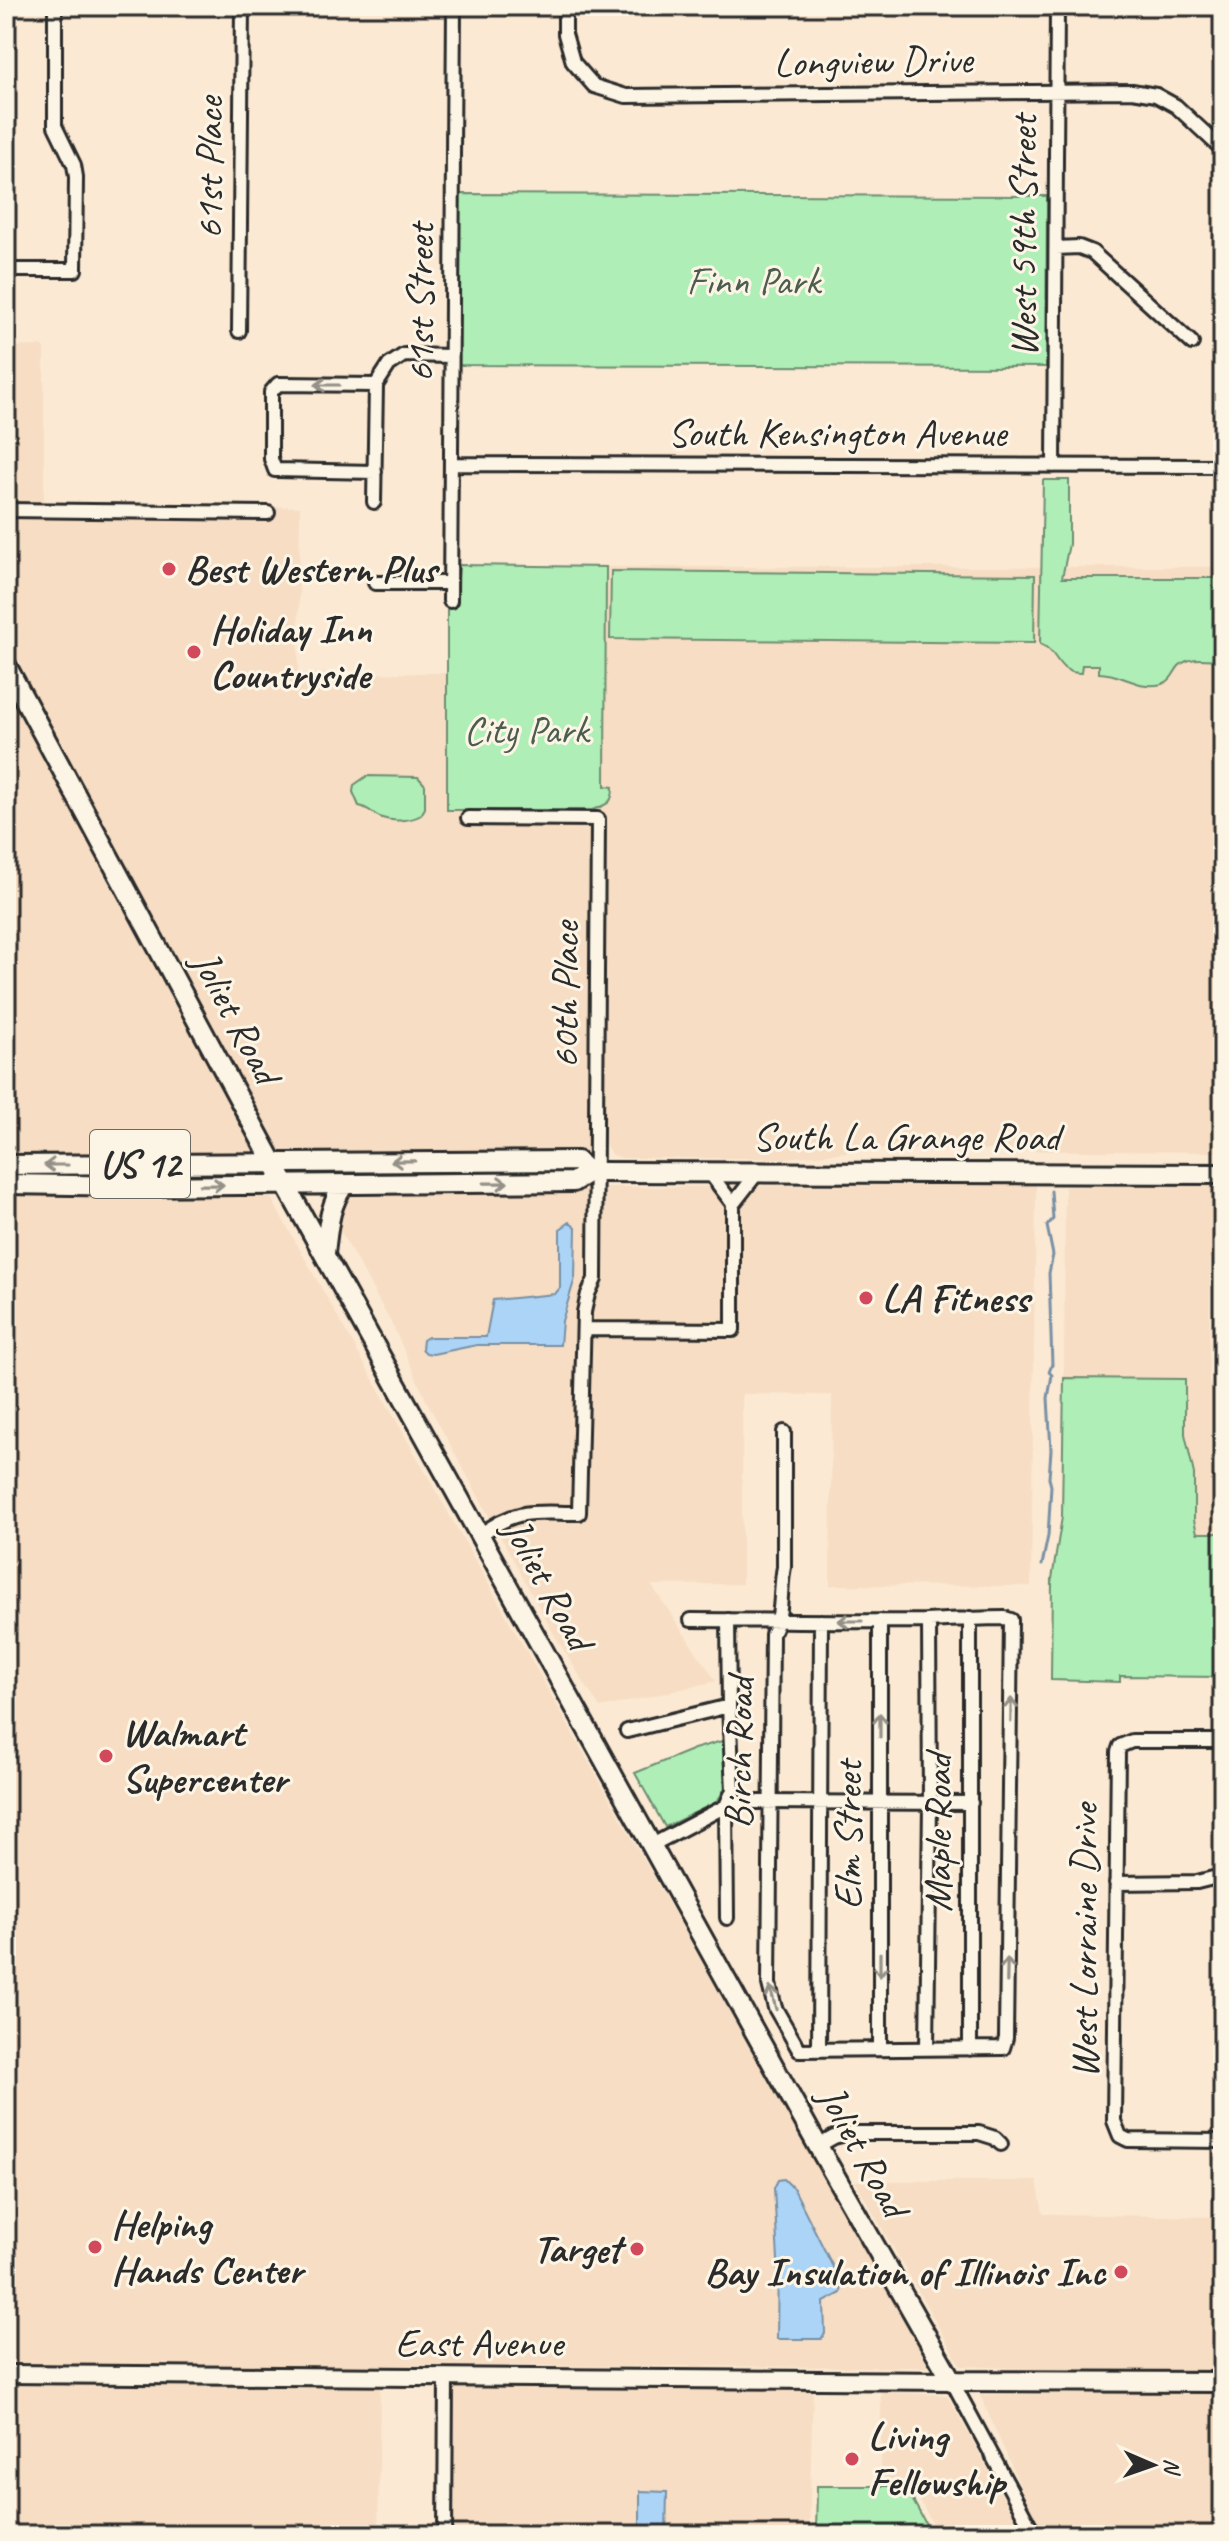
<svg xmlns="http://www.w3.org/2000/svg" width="1229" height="2541" viewBox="0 0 1229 2541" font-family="Caveat,sans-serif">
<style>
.built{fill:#f6ddc3}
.green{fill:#afefb7;stroke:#6d8d71;stroke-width:2}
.water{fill:#acd4f7;stroke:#7890a5;stroke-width:2}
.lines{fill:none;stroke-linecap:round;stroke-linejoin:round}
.stream{stroke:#7890a5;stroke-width:3}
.street-casing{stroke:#2b2b2b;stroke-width:18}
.secondary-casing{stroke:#2b2b2b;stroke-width:22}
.primary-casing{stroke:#2b2b2b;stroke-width:24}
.street{stroke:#fcf5e5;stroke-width:12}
.secondary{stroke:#fcf5e5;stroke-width:16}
.primary{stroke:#fcf5e5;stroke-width:18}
.oneway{stroke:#949088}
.poi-dot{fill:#d1495b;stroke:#fcf5e5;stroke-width:3}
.labels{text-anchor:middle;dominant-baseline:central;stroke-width:6;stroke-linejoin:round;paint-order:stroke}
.shield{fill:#fcf5e5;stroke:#6a6863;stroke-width:2}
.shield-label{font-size:38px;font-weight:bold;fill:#2b2b2b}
.street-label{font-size:40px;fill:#2b2b2b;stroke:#fcf5e5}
.park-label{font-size:40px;fill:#4c5c4e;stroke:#fcf5e5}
.poi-label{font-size:40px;font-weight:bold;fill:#2b2b2b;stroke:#fcf5e5;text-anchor:start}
</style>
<rect width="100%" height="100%" fill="#fbe9d3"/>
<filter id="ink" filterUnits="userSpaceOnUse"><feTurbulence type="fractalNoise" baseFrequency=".0125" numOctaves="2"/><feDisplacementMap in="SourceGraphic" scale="16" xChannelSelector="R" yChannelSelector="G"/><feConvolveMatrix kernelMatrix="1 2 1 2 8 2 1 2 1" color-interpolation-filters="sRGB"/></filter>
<g filter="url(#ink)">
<path class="built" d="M44 346V503L300 507 298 674 447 673V810H592L605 806 606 567H1223V1152L876 1149 785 1158H622L611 1154 605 1144 594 1170 280 1168 6 662V347Z
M6 685 263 1158H6Z
M1223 1184V1257L1210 1258 1209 1383 1223 1384V1533H1197L1194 1520V1474L1185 1434V1379L1064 1378 1065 1187Z
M1036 1185 1031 1586 830 1585 832 1395 742 1394V1584L651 1585 716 1681 600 1708 555 1636 428 1404 393 1326 336 1223 344 1195 360 1191 618 1187Z
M6 1192 269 1195 930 2367 6 2364Z
M855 2181H1037L1043 2214 1215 2217 1214 2370 1042 2369 961 2366Z
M380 2378 378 2535H6V2382Z
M449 2378 813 2384 809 2535H666L667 2492H640V2535H447Z
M881 2392 947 2395 1024 2535H939L909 2481 881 2480Z
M1223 2393V2535H1042L980 2395Z"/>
<path class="green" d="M460 194 1047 196 1046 367 458 365Z
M1043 480H1069V544L1062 578H1223V660C1209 660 1190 655 1179 666 1173 673 1172 681 1162 684 1136 690 1123 673 1099 673V665H1082L1081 673C1055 673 1060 652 1040 644Z
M459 565 606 567 605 786 613 787C613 805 606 804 592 810H447V603H456Z
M611 571 1035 575 1034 643 610 639Z
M367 776 418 777 425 785V808L421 815C411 821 393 822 382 818 373 815 370 808 359 806L353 792 354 785Z
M1064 1378 1185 1379V1434L1194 1474V1520L1197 1533H1223V1677L1120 1676V1682L1051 1680 1052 1579 1062 1517Z
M729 1739 730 1779 717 1802 665 1827 635 1773 694 1749Z
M817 2486H905L932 2535H816Z"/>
<path class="water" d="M570 1222 576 1227 575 1278 562 1321 560 1345H477L433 1354 426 1353 422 1349 423 1340 428 1337H486L493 1300 555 1294 560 1288V1229Z
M784 2179 794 2189 842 2285 841 2293 824 2302 825 2333 821 2339H777L778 2260 774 2188 778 2180Z
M640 2491 667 2492 666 2535H640Z"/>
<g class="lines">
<path class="stream" d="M1042 1565 1048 1536 1051 1486 1049 1478 1051 1450 1048 1398 1052 1375 1049 1372 1052 1365 1049 1273 1053 1255 1047 1226 1053 1219 1051 1191"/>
<defs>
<path id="street" d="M565 6V34L573 62 594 86 626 96 1132 91 1156 95 1176 106 1223 150
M1056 248 1079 247 1092 252 1192 343
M6 270H75L76 177 74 165 55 126V6
M239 331 242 6
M451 464 1223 466
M1054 466 1057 6
M375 472 275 470 271 459V392L278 384 376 385
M374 502 376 385 389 365 404 355 451 356
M6 510 268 513
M375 583H450
M450 601 454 6
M468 818 598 819 595 1279 588 1294 584 1312 579 1513C534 1513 518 1507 480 1535
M733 1204 758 1172
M584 1329 733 1330V1204L709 1172
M691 1620C769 1620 847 1622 925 1621 951 1620 978 1618 1005 1618L1011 1620 1006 2038 1003 2048 799 2050 775 2008 769 1984 772 1634C784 1614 779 1591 784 1567V1432
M627 1731 729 1706
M1223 1741H1132L1120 1746 1118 1752 1114 2121 1120 2136 1128 2140 1223 2141
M652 1845 726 1806 745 1802 971 1803
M1116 1883 1197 1882 1213 1878
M727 1918 726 1806 733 1790 729 1706 728 1620
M880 2049V1621
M927 2049 930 1803 929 1621
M970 2049V1618
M819 2050 821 1621
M818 2146 834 2137 850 2133H979L995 2138 1001 2144
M952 2381 1035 2535
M445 2535 446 2376"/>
<path id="secondary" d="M6 2374 952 2381"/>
<path id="primary" d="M6 665 274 1164 818 2146 952 2381 1223 2382
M6 1165 577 1161 589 1172
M6 1184 137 1186 573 1182 589 1172H597L1223 1174
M325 1253C328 1229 329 1205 344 1185"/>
</defs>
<use href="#street" class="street-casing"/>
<use href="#secondary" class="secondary-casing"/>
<use href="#primary" class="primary-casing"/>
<use href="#street" class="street"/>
<use href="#secondary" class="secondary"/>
<use href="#primary" class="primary"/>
</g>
<defs><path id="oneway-shaft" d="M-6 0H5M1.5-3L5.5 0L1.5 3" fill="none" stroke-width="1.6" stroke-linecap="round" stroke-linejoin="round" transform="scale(2)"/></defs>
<g class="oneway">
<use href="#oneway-shaft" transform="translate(327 385) rotate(-180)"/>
<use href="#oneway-shaft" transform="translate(403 1161) rotate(179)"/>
<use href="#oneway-shaft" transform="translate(56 1165) rotate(180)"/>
<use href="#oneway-shaft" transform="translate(496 1183) rotate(-1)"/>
<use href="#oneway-shaft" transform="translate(212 1185) rotate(-1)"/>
<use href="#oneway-shaft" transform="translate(850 1621) rotate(-180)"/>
<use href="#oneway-shaft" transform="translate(1011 1710) rotate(-89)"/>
<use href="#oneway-shaft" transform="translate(880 1725) rotate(-90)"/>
<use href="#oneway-shaft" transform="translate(880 1965) rotate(90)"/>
<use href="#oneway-shaft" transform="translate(1007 1970) rotate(-89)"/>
<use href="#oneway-shaft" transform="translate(773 1998) rotate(-105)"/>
</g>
</g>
<g class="poi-dot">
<circle cx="169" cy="569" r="8"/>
<circle cx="194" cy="652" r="8"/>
<circle cx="866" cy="1298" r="8"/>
<circle cx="106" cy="1756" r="8"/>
<circle cx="95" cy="2247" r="8"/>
<circle cx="637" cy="2249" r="8"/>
<circle cx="1121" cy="2272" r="8"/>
<circle cx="852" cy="2459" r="8"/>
</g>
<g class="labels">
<rect class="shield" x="90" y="1130" width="100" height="68" rx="6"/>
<g class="shield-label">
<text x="140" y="1164">US 12</text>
</g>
<g class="street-label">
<text transform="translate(873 61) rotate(-1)">Longview Drive</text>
<text transform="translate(209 168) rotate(-90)">61st Place</text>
<text transform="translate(1023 236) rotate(-90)">West 59th Street</text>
<text transform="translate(420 303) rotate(-90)">61st Street</text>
<text x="837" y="433">South Kensington Avenue</text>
<text transform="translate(565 995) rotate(-90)">60th Place</text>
<text transform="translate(236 1017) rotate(62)">Joliet Road</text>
<text x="906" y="1137">South La Grange Road</text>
<text transform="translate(548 1584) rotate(61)">Joliet Road</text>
<text transform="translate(739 1753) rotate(-89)">Birch Road</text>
<text transform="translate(938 1833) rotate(-90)">Maple Road</text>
<text transform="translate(848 1835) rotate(-90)">Elm Street</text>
<text transform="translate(1084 1941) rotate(-90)">West Lorraine Drive</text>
<text transform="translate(863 2151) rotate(61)">Joliet Road</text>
<text x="479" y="2343">East Avenue</text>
</g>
<g class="park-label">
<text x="753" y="281">Finn Park</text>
<text x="526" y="730">City Park</text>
</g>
<g class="poi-label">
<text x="185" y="569">Best Western Plus</text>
<text x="210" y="629">Holiday Inn<tspan x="210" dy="46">Countryside</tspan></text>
<text x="882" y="1298">LA Fitness</text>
<text x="122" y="1733">Walmart<tspan x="122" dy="46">Supercenter</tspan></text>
<text x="111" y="2224">Helping<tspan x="111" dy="46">Hands Center</tspan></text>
<text x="621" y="2249" text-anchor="end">Target</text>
<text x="1105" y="2272" text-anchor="end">Bay Insulation of Illinois Inc</text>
<text x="868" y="2436">Living<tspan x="868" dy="46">Fellowship</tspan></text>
</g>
</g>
<rect width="1229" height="2541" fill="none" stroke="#fcf5e5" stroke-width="32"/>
<rect x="16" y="16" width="1197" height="2509" fill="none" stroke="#2b2b2b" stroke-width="3" filter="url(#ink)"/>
<g transform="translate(1153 2465) rotate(92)" stroke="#fcf5e5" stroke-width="6" paint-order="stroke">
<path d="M0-6L14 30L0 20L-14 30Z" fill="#2b2b2b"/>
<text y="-12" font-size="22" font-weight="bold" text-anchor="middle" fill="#2b2b2b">N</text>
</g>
</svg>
